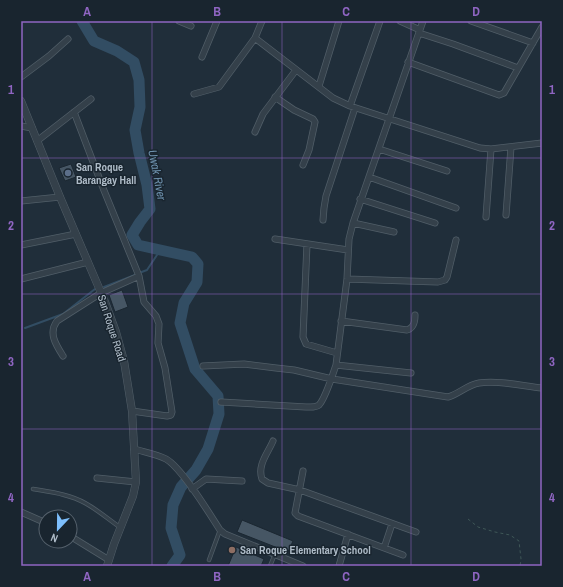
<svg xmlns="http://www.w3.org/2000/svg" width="563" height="587" viewBox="0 0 563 587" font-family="'Archivo Narrow',sans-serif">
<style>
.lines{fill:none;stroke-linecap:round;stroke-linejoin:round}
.stream{stroke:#324d63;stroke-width:2}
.river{stroke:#324d63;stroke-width:11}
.building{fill:#465664;stroke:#1b2731}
.service-casing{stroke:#515e68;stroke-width:4.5}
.minor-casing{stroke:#515e68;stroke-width:7}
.tertiary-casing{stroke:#515e68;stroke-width:8}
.path{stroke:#3f5757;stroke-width:1;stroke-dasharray:3 3;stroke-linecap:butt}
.service{stroke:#34404a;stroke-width:3}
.minor{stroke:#34404a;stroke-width:5.5}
.tertiary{stroke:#34404a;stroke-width:7}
.grid{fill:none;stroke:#8f65c2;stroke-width:1;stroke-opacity:0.55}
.service-dot{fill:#5c6f8a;stroke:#19252f;stroke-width:1.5}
.education-dot{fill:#8d6e63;stroke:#19252f;stroke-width:1.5}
.labels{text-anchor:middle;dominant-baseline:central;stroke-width:3;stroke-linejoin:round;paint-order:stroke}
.poi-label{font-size:11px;font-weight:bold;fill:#aebbc7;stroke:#19252f;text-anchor:start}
.street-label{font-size:11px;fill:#aebbc7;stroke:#19252f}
.water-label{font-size:12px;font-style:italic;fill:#6d90ac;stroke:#19252f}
.neatline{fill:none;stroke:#8f65c2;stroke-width:1.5}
.grid-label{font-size:13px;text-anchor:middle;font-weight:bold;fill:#8f65c2}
</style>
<rect width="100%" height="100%" fill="#202e3a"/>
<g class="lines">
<path class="stream" d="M139 273 147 270 157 255
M104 287 135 275
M25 328 63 314 95 289"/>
<path class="river" d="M82 21 94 41 117 51 134 62 139 80 140 107 135 130 139 153 147 185 150 209 140 222 132 235 138 245 192 257 198 264 197 282 184 303 180 323 195 369 218 396 219 414 208 449 196 470 181 487 173 505 171 528 180 555 172 566"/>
</g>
<path class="building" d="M71 164 76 177 65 181 59 168Z
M122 290 128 307 115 312 109 295Z
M242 520 293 541 288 552 237 532Z
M236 547 264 559 261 566H228Z"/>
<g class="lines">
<defs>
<path id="service" d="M33 489C50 492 69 494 85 503 98 510 109 520 121 528
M209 560 220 530
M270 566 275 554"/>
<path id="minor" d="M179 21 191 26
M262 21 255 38 333 98 350 106 480 148 491 149 542 143
M400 21 420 30
M471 21 533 43
M419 33 453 44 518 68
M202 57 217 21
M408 62 499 95 504 93 542 27
M21 77 49 56 68 39
M319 86 339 21
M194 94 219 87 255 38
M275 97 294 110 313 119 315 122 309 150 303 165
M350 106 380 21
M74 112 103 188 139 276 144 302 156 316 159 324 158 343 165 368 172 412 171 415 167 416 132 411
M21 126 32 128
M255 132 263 114 296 70
M37 141 91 99
M379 149 447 171
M369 177 456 208
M360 199 435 223
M21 201 60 197
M506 215 511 147
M486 217 491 149
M323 220 324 208 326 196 355 108
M353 223 394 232
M275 239 348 250
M307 244 303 337 306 344 337 353
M21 245 76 234
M21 279 88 262
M347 279 438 282 445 280 447 277 456 240
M341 321 407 330C414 328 415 322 415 315
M63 356C56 345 48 333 57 321L101 293 139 276
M336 365 411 373
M203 366 244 364 276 368 294 370 332 379 448 397C459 394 467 385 479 383 498 380 523 386 542 388
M221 402 306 407C310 407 315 408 319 405 325 399 333 374 336 365L347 279 349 239 353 223 423 21
M273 441C268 453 257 465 262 479L268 483 300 490 416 532
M134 449C144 452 157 454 166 459 182 468 209 513 220 530L225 534 303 566
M303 471 295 513 298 516 403 555
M97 478 136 482
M192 489 206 479 242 481
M21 512 46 523
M70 536 109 560
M384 548 392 524
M339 566 348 534"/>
<path id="tertiary" d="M21 101 60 197 105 302 116 332 124 361 132 411 136 482 133 496 114 544 107 566"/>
</defs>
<use href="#service" class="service-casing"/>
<use href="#minor" class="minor-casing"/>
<use href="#tertiary" class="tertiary-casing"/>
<path class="path" d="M468 519 478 527 495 532 510 535 519 541 521 559 520 566"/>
<use href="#service" class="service"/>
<use href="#minor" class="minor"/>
<use href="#tertiary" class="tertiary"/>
</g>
<path class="grid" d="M152 21V566M282 21V566M411 21V566M21 158H542M21 294H542M21 429H542"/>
<circle class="service-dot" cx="68" cy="173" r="4"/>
<circle class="education-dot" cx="232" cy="550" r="4"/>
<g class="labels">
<g class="poi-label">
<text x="76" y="167">San Roque<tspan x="76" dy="13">Barangay Hall</tspan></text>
<text x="240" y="550">San Roque Elementary School</text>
</g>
<g class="street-label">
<text transform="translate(112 328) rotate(72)">San Roque Road</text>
</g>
<g class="water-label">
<text transform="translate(157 175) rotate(79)">Uwak River</text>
</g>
</g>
<rect width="563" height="587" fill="none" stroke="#19252f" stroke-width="44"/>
<g transform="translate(58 529) rotate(202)"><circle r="19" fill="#19252f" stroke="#55616c"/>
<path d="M0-3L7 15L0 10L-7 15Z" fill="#7dbffd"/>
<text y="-6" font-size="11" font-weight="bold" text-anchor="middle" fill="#aebbc7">N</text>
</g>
<rect x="22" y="22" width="519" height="543" class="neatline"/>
<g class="grid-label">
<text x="87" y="16">A</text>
<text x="217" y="16">B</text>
<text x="346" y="16">C</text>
<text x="476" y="16">D</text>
<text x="11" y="94">1</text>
<text x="552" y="94">1</text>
<text x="11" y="230">2</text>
<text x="552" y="230">2</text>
<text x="11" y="366">3</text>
<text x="552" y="366">3</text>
<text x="11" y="502">4</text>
<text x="552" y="502">4</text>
<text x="87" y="581">A</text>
<text x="217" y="581">B</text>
<text x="346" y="581">C</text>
<text x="476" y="581">D</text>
</g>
</svg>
